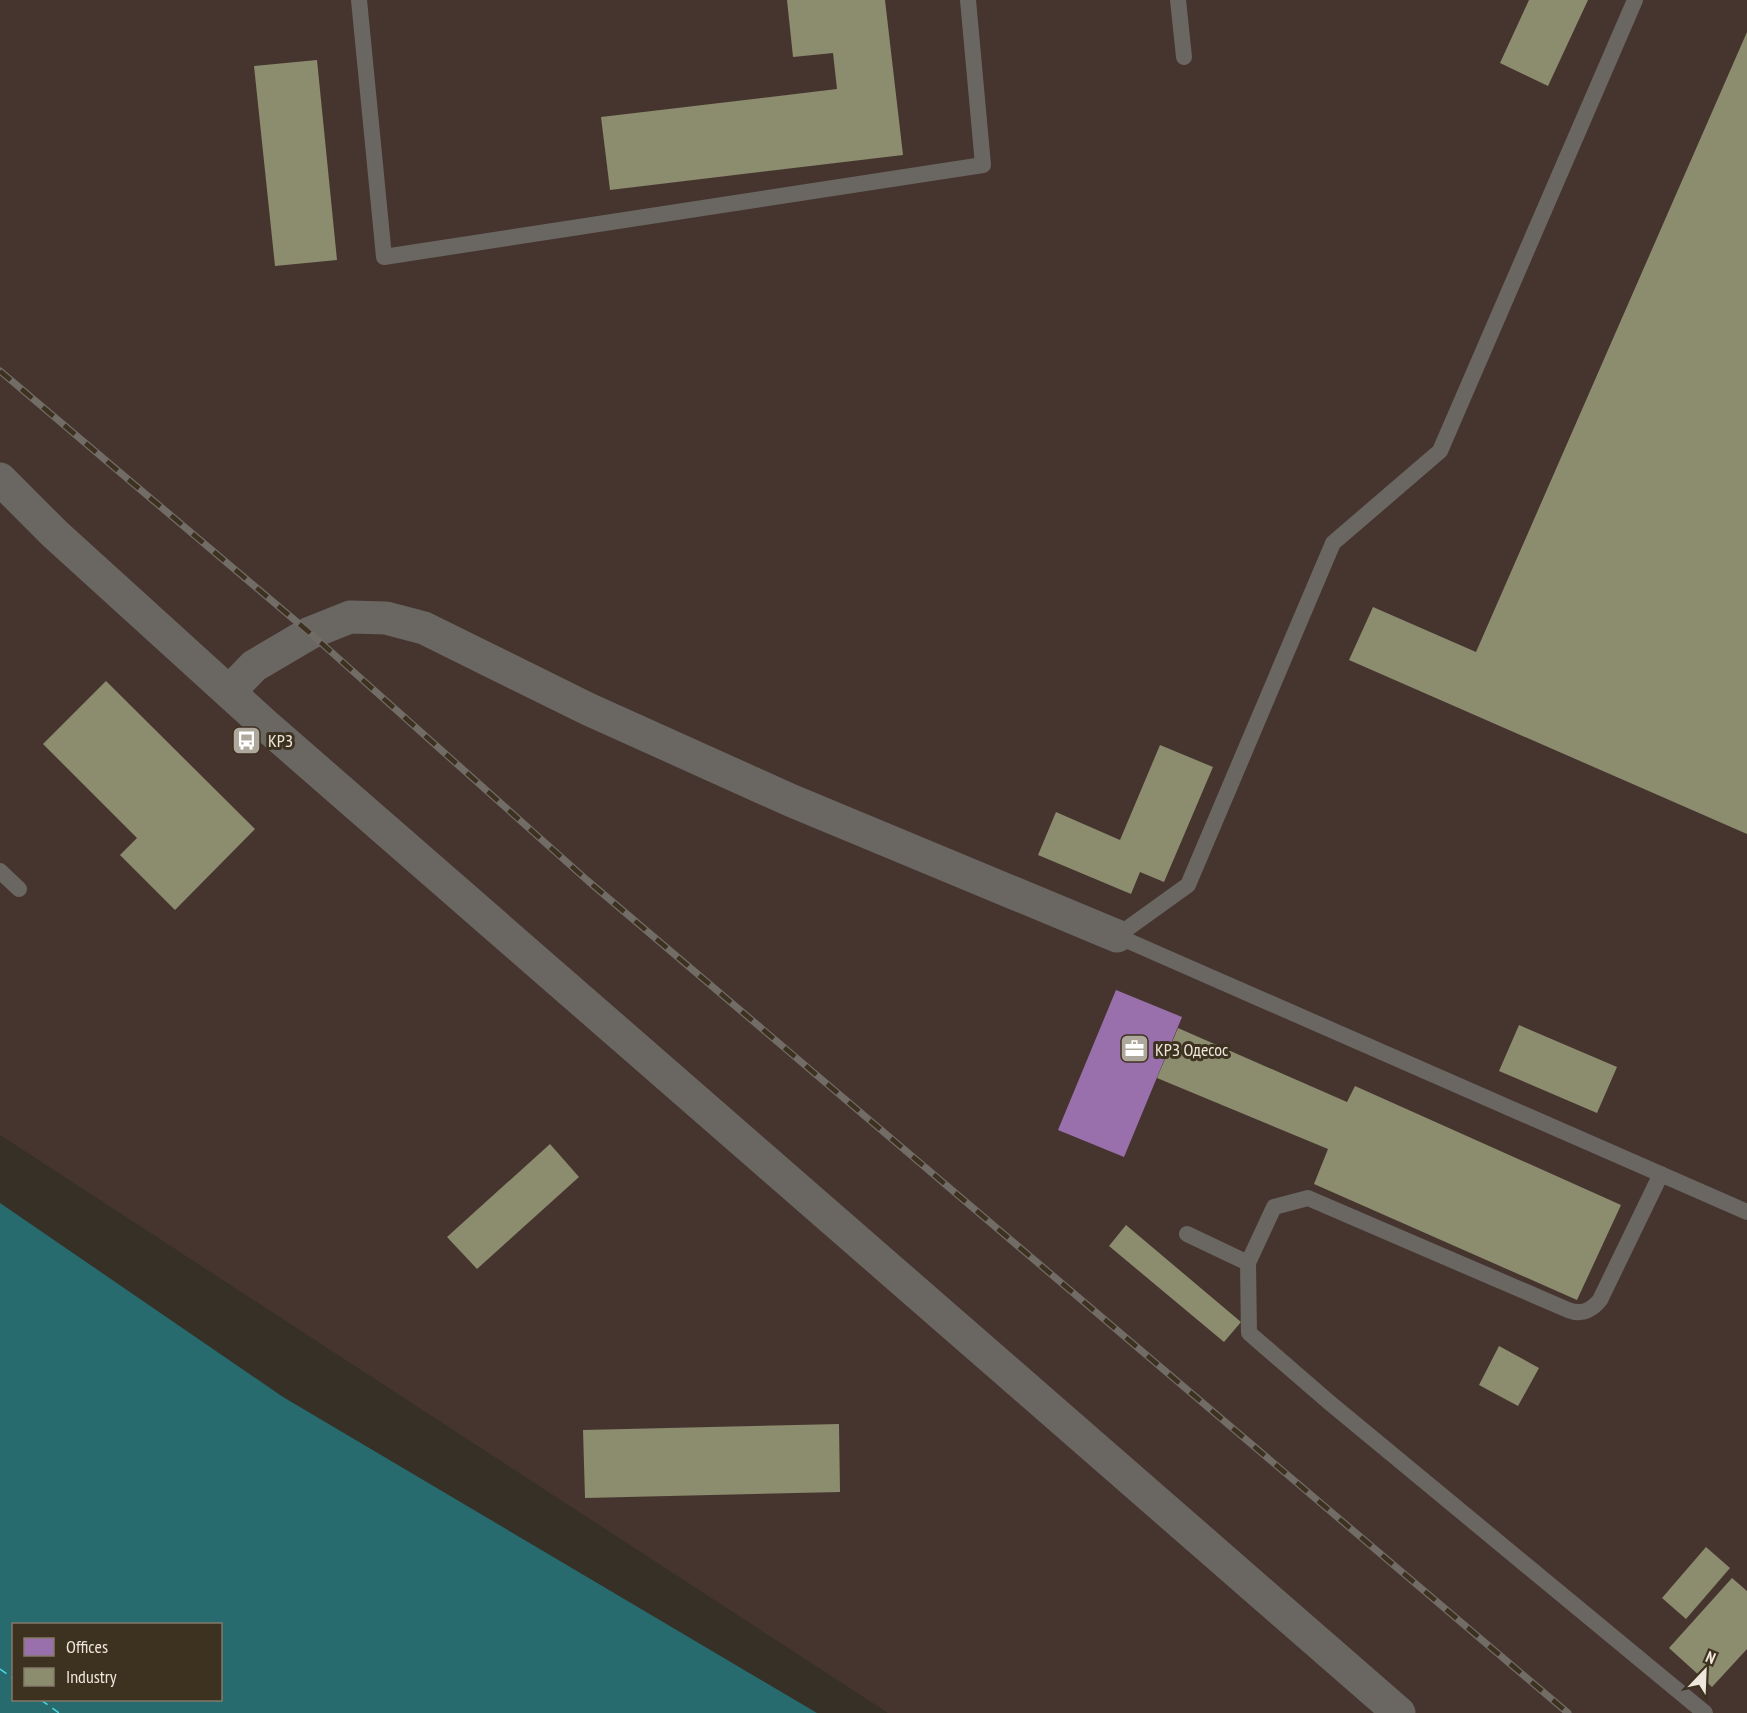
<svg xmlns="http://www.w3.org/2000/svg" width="1747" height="1713" viewBox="0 0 1747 1713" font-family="'PT Sans Narrow',sans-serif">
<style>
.industrial{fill:#46352f}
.water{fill:#286b6f;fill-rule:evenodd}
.offices{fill:#9970ab}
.industry{fill:#8c8c6e}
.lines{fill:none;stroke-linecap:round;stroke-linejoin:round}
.ferry{stroke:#48d8e2;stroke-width:1.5;stroke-dasharray:8 6;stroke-linecap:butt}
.lane{stroke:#6a6662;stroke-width:16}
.street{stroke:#6a6662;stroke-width:33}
.rail-casing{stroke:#726c67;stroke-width:7}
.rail{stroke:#3d311f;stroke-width:4.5;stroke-dasharray:14;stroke-linecap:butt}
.labels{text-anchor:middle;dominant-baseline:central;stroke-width:6;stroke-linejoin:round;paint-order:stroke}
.poi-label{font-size:18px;fill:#efe7dc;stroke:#3d311f;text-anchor:start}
</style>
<rect width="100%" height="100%" fill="#363026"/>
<path class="industrial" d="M0 0H1747V1713H888L0 1135Z"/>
<path class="water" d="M0 1203 283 1397 817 1713H0ZM14 1624H220V1700H14Z"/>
<path class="offices" d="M1116 990 1182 1017 1124 1157 1058 1130Z"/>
<path class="industry" d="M787 0H885L903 155 610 190 601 117 837 89 833 53 793 57Z
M1529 0H1588L1548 86 1500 63Z
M1747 32V834L1349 660 1373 607 1476 652Z
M317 60 337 260 275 266 254 66Z
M106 681 255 829 175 910 120 855 137 838 43 744Z
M1160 745 1213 767 1164 882 1140 872 1131 894 1038 855 1056 812 1120 840Z
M1519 1025 1617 1067 1597 1113 1499 1071Z
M1178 1028 1347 1102 1355 1086 1621 1205 1577 1300 1314 1184 1328 1149 1157 1078Z
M550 1144 579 1177 477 1269 447 1237Z
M1126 1225 1241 1322 1224 1342 1109 1246Z
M1499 1346 1539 1368 1518 1406 1479 1385Z
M839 1424 840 1492 585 1498 583 1430Z
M1706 1547 1730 1568 1686 1619 1662 1598Z
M1732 1578 1747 1591V1649L1712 1687 1669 1648Z"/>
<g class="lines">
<path class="ferry" d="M0 1669 14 1679
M41 1700 59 1713"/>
<path class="lane" d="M359 0 384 257 983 165 968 0
M1178 0 1184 57
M0 871 19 889
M1117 936 1188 885 1333 543 1440 451 1635 0
M1117 936 1747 1212
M1187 1234 1248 1263 1249 1333 1330 1403 1705 1713
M1248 1263 1274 1207 1308 1198 1568 1310C1581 1315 1591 1311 1600 1300L1661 1174"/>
<path class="street" d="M0 479 55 534 263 723 1399 1713
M229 692 254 666 310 633 350 617 386 618 424 628 588 709 790 800 1117 936"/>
<defs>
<path id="rail" d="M0 371 310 633 588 881 1568 1713"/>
</defs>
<use href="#rail" class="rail-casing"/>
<use href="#rail" class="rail"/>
</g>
<defs>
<symbol id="bus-square" viewBox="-11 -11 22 22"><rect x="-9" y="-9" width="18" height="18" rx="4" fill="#aea79c" stroke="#3d311f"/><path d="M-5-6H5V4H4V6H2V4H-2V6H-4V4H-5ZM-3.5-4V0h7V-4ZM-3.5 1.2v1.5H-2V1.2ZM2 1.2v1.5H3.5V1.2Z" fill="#fff"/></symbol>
<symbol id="office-square" viewBox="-11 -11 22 22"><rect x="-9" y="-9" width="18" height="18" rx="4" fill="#aea79c" stroke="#3d311f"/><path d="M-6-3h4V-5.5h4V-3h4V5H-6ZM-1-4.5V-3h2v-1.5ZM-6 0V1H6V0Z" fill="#fff"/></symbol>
</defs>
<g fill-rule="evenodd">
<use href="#bus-square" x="230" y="724" width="33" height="33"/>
<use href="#office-square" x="1118" y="1032" width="33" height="33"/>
</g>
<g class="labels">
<g class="poi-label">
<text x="268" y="740">КРЗ</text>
<text x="1155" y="1049">КРЗ Одесос</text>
</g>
</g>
<rect x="12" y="1623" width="210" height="78" fill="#3d311f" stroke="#847a6b" stroke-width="1.5"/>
<rect x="24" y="1638" width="30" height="18" fill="#9970ab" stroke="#847a6b" stroke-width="1.5"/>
<text x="66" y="1653" font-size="18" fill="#efe7dc">Offices</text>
<rect x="24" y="1668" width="30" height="18" fill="#8c8c6e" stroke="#847a6b" stroke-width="1.5"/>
<text x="66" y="1683" font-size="18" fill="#efe7dc">Industry</text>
<g transform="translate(1705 1671) rotate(23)" stroke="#3d311f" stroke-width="4.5" paint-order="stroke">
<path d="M0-4.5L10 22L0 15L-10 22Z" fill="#efe7dc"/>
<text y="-9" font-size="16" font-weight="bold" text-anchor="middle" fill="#efe7dc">N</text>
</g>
</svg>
